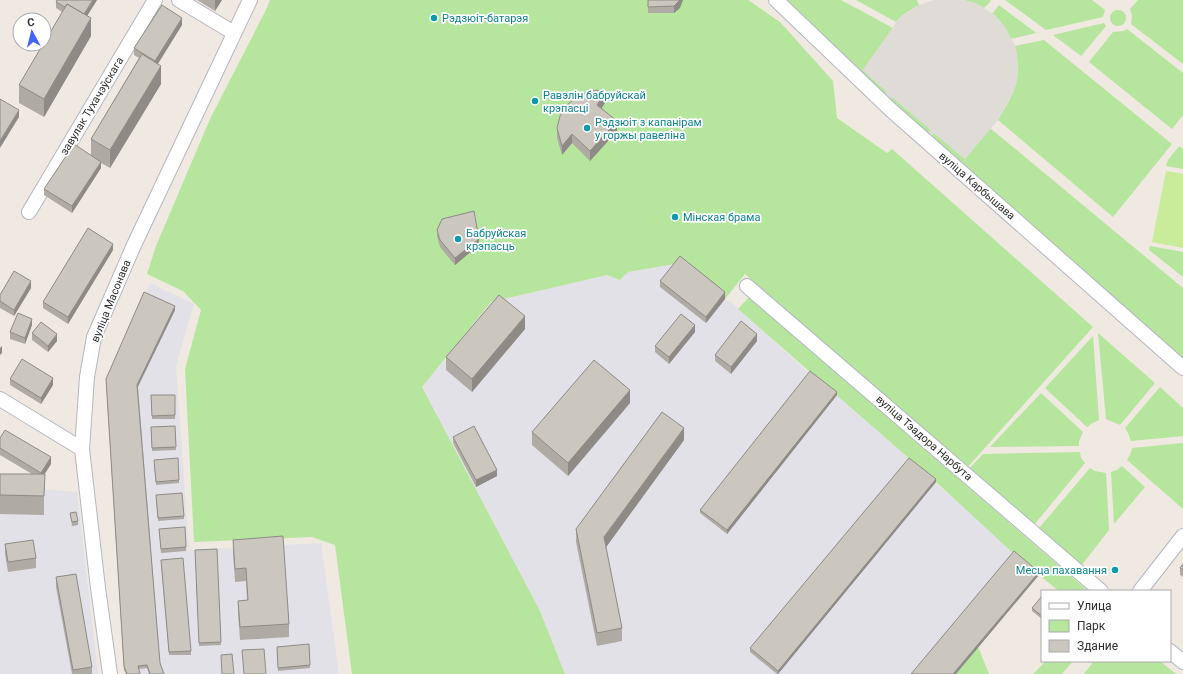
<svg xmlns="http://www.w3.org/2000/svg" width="1183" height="674" viewBox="0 0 1183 674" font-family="Roboto,sans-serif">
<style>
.industrial{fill:#e3e1e8}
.green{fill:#b6e59e}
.pitch{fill:#c9ec9a}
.plaza{fill:#dfdcd8}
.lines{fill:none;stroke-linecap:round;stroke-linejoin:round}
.minor-casing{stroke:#b4b7c1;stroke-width:16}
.minor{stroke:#fff;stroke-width:14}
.wall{fill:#afaba4}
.shaded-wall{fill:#8e8b86}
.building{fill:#cbc7bf;stroke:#8e8b86}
.culture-dot{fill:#0f9aa8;stroke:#fff;stroke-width:1.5}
.labels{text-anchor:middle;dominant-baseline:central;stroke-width:3.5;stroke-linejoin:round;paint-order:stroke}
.culture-label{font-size:11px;fill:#0d838f;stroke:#fff;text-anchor:start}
.street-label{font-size:11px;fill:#2e2e2e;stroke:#fff}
</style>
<rect width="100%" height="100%" fill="#efe9e1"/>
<path class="industrial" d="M680 263 725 299 732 303 810 374 837 395 1039 575 956 674H565L540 611 422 387 491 302 607 275 620 280 628 272Z
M150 283 194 304 176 366 189 550 321 543 339 674H126L124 670 106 382Z
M0 486 77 492 98 674H0Z"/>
<path class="green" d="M270 0H748L780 22 833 81 837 118 887 153 892 149 1093 327 966 469 765 291 745 274 725 299 680 263 628 272 620 280 607 275 491 302 422 387 540 611 565 674H352L335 545 312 537 194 542 185 369 201 310 183 291 147 274 156 246 210 119 266 10Z
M781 0H841L893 28 863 70 887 92 883 98Z
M856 0H917L919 5 904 14 896 22Z
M963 0H990L991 1 984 8 975 3Z
M1005 0H1092L1105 10 1103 17 1046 30Z
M1138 0H1183V64L1131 24 1132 16 1130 9Z
M999 5 1036 33 1011 39 1005 27 992 14Z
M1110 18a8 8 0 1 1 16 0a8 8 0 1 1-16 0Z
M1104 23 1106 26 1081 56 1053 35Z
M1127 29 1183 73V115L1172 129 1089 62 1113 32 1124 31Z
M1044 40 1172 144 1113 217 998 120C1015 92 1022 79 1015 46Z
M892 97 931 130 925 137 888 102Z
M990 128 1183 288V362L928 140 934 133 965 159Z
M1179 146 1183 149V169L1166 166 1168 160Z
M1150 246 1183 252V277L1149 250Z
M749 297 1088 591H1059L1039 575 1014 554 936 482 738 309Z
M1098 333 1155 383 1120 425 1106 419Z
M1093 336 1099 420 1091 424 1087 427 1045 388Z
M1160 387 1183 408V436L1131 441 1128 433 1125 428Z
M1041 393 1083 432 1079 441V446L990 447Z
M1183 443V509L1127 460 1130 455 1132 448Z
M1080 452 1081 458 1085 463 1034 525 969 469 983 454Z
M1122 466 1145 487 1114 524 1111 472 1117 470Z
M1090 468 1095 471 1106 473 1109 530 1081 566 1039 528Z
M978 647 989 674H956Z
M1046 661H1073L1062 674H1033Z
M1094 661H1160L1176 674H1084Z"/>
<path class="pitch" d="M1166 171 1183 174V248L1152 242Z"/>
<path class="plaza" d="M934 0H963L975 3 984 8 996 16 1005 27 1015 46 1017 54 1018 76 1016 85 1013 93 998 120 965 159 934 133 928 140 925 137 931 130 892 97 888 102 883 98 887 92 863 70 900 17 919 5Z"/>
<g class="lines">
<defs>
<path id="minor" d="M179 0 234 33
M776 0 891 110 1183 368
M29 212 155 0
M747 286 1101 591
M0 399 82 449
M1140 591 1183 536
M1170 651 1183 662
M110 674 98 588 82 449 87 377 94 337 134 245 250 0"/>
</defs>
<use href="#minor" class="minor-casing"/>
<use href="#minor" class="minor"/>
</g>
<path class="wall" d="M57 0H97L87 16 91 36 44 117 19 103V85L62 12 56 8V2Z
M197 0H222L215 11Z
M648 0 680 8 674 13H648Z
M182 25 158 64 161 84 110 168 101 163V168L72 213 44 195V189L91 155V139L139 58 134 55V48Z
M605 103 601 108 617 131 590 161 572 143 562 155 557 138V128Z
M437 230 479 245 455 265 440 247 437 236Z
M113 250 68 324 43 308V302Z
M660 281 725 299 706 323 660 287Z
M31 288 14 316 0 308V295Z
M175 310 138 387 160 663 164 674H149L147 668 139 669 140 674H126L124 670 106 382Z
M32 325 25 344 10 339V332Z
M525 329 472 392 446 370V357Z
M695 332 669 364 655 352V346Z
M32 333 57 341 48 352 32 340Z
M757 341 731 374 715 361V355Z
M10 379 53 385 41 404 10 385Z
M151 395H175V419H152Z
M837 395 727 534 700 513V510Z
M630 403 568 476 532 445V432Z
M175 426 176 450 152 451 151 427Z
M453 437 497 476 476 487 453 443Z
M0 438 51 464 44 474V515L0 514V474H32L0 455Z
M684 440 606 547 622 628V641L597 646 576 542V529Z
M154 463 179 480V483L156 485Z
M936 482 778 674H777L750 652V648Z
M156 498 184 516V519L158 521Z
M70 513 78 521V525L72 526Z
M159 532 186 547V551L161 553Z
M233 540 289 624V637L240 640 238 614V601L247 600 246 581 235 582 233 552Z
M5 544 36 558V568L8 572 5 554Z
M217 549 221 645 199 646 195 550Z
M161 563 191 651V655H169Z
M1183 564V577L1180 575V568Z
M56 577 92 667V674H72L56 587Z
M1042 596V619L1032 611V608Z
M277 650 310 665V668L278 671Z"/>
<path class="shaded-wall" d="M93 0H97L82 24V18Z
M215 0H222L215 11Z
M680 0H683L680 8 674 13V6Z
M91 18V36L44 117V99Z
M182 18V25L155 68V61Z
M161 66V84L110 168V150Z
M605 93V103L597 115V105Z
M19 110V117L0 148V141Z
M617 121V131L590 161V151Z
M572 134V143L562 155V146Z
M101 162V168L72 213V206Z
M479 239V245L455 265V258Z
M113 244V250L68 324V317Z
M31 281V288L14 316V310Z
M725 292V299L706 323V317Z
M175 306V310L137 388V385Z
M525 316V329L472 392V379Z
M32 319V325L25 344V338Z
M695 325V332L669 364V357Z
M57 334V341L48 352V346Z
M757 334V341L731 374V367Z
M2 346V353L0 355V348Z
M53 378V385L41 404V398Z
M630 390V403L568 476V463Z
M837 392V395L727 534V530Z
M684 428V440L604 550V537Z
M51 457V464L41 480V473Z
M497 470V476L476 487V480Z
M936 479V482L778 674V671Z
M1039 572V575L956 674H953Z"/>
<path class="building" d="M57 0H93L84 14 67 4 65 7 56 2Z
M648 0H680L674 6 648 7Z
M67 4 91 18 44 99 19 85 43 44H44V43Z
M162 5 182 18 155 61 134 48Z
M142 54 161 66 110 150 91 139Z
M597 90 605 93 597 105 617 121 590 151 572 134 562 146 557 128 560 116 568 104 581 94Z
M0 99 19 110 0 141Z
M74 144 101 162 72 206 44 189Z
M474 211 479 239 455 258 440 240 437 230 442 219Z
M88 228 113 244 68 317 43 302Z
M680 256 725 292 706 317 660 281Z
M14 271 31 281 14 310 0 301V295Z
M144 292 175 306 137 385 160 663 164 674H150L147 665 138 666 140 674H127L124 666 106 379Z
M499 295 525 316 472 379 446 357Z
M18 313 32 319 25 338 10 332Z
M681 314 695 325 669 357 655 346Z
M741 321 757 334 731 367 715 355Z
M41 322 57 334 48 346 32 333Z
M22 359 53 378 41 398 10 379Z
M594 360 630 390 568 463 532 432Z
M810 371 837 392 727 530 700 510Z
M151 395H175V415L152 416Z
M662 412 684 428 604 537 622 628 597 633 576 529Z
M175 426 176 447 152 448 151 427Z
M474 426 497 470 476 480 453 437Z
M5 430 51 457 41 473 0 448V438Z
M178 458 179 480 156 482 154 460Z
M909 458 936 479 778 671 750 648Z
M0 474H45L44 496 0 495Z
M182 493 184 516 158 518 156 495Z
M76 512 78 521 72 522 70 513Z
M185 527 186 547 161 549 159 529Z
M283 536 289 624 240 627 238 601 248 600 246 568 235 569 233 540Z
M33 540 36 558 8 562 5 544Z
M217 549 221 642 199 643 195 550Z
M1014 551 1039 572 953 674H911Z
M183 558 191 651 169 652 161 560Z
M1183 564V570L1180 568Z
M76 574 92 667 73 670 56 577Z
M1042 596V616L1032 608Z
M309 644 310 665 278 668 277 647Z
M264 649 266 674H244L242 650Z
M232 654 234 674H222L221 655Z"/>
<g class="culture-dot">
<circle cx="434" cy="18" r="4"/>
<circle cx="535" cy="101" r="4"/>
<circle cx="587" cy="128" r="4"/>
<circle cx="675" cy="217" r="4"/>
<circle cx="458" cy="239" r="4"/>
<circle cx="1115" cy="570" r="4"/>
</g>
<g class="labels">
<g class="culture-label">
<text x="442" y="18">Рэдзюіт-батарэя</text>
<text x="543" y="95">Равэлін бабруйскай<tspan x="543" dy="13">крэпасці</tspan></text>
<text x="595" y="122">Рэдзюіт з капанірам<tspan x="595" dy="13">у горжы равеліна</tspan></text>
<text x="683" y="217">Мінская брама</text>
<text x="466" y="233">Бабруйская<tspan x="466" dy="13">крэпасць</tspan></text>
<text x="1107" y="570" text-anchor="end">Месца пахавання</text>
</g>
<g class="street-label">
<text transform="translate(92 106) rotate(-59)">завулак Тухачэўскага</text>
<text transform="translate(977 186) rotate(41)">вуліца Карбышава</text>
<text transform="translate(111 301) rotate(-68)">вуліца Масонава</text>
<text transform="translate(924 438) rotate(41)">вуліца Тэадора Нарбута</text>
</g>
</g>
<rect x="1041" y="590" width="130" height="72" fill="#ffffff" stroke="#ababab"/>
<rect x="1049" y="603" width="20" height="6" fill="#ffffff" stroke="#ababab"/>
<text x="1077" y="610" font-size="12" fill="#2e2e2e">Улица</text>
<rect x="1049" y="620" width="20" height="12" fill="#b6e59e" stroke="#ababab"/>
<text x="1077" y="630" font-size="12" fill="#2e2e2e">Парк</text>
<rect x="1049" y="640" width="20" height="12" fill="#cbc7bf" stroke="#ababab"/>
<text x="1077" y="650" font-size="12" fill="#2e2e2e">Здание</text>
<g transform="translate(32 32) rotate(353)"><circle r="19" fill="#ffffff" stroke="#ababab"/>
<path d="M0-3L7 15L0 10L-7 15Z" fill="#4264fb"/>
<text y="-6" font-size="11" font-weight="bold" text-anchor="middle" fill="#2e2e2e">С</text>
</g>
</svg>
